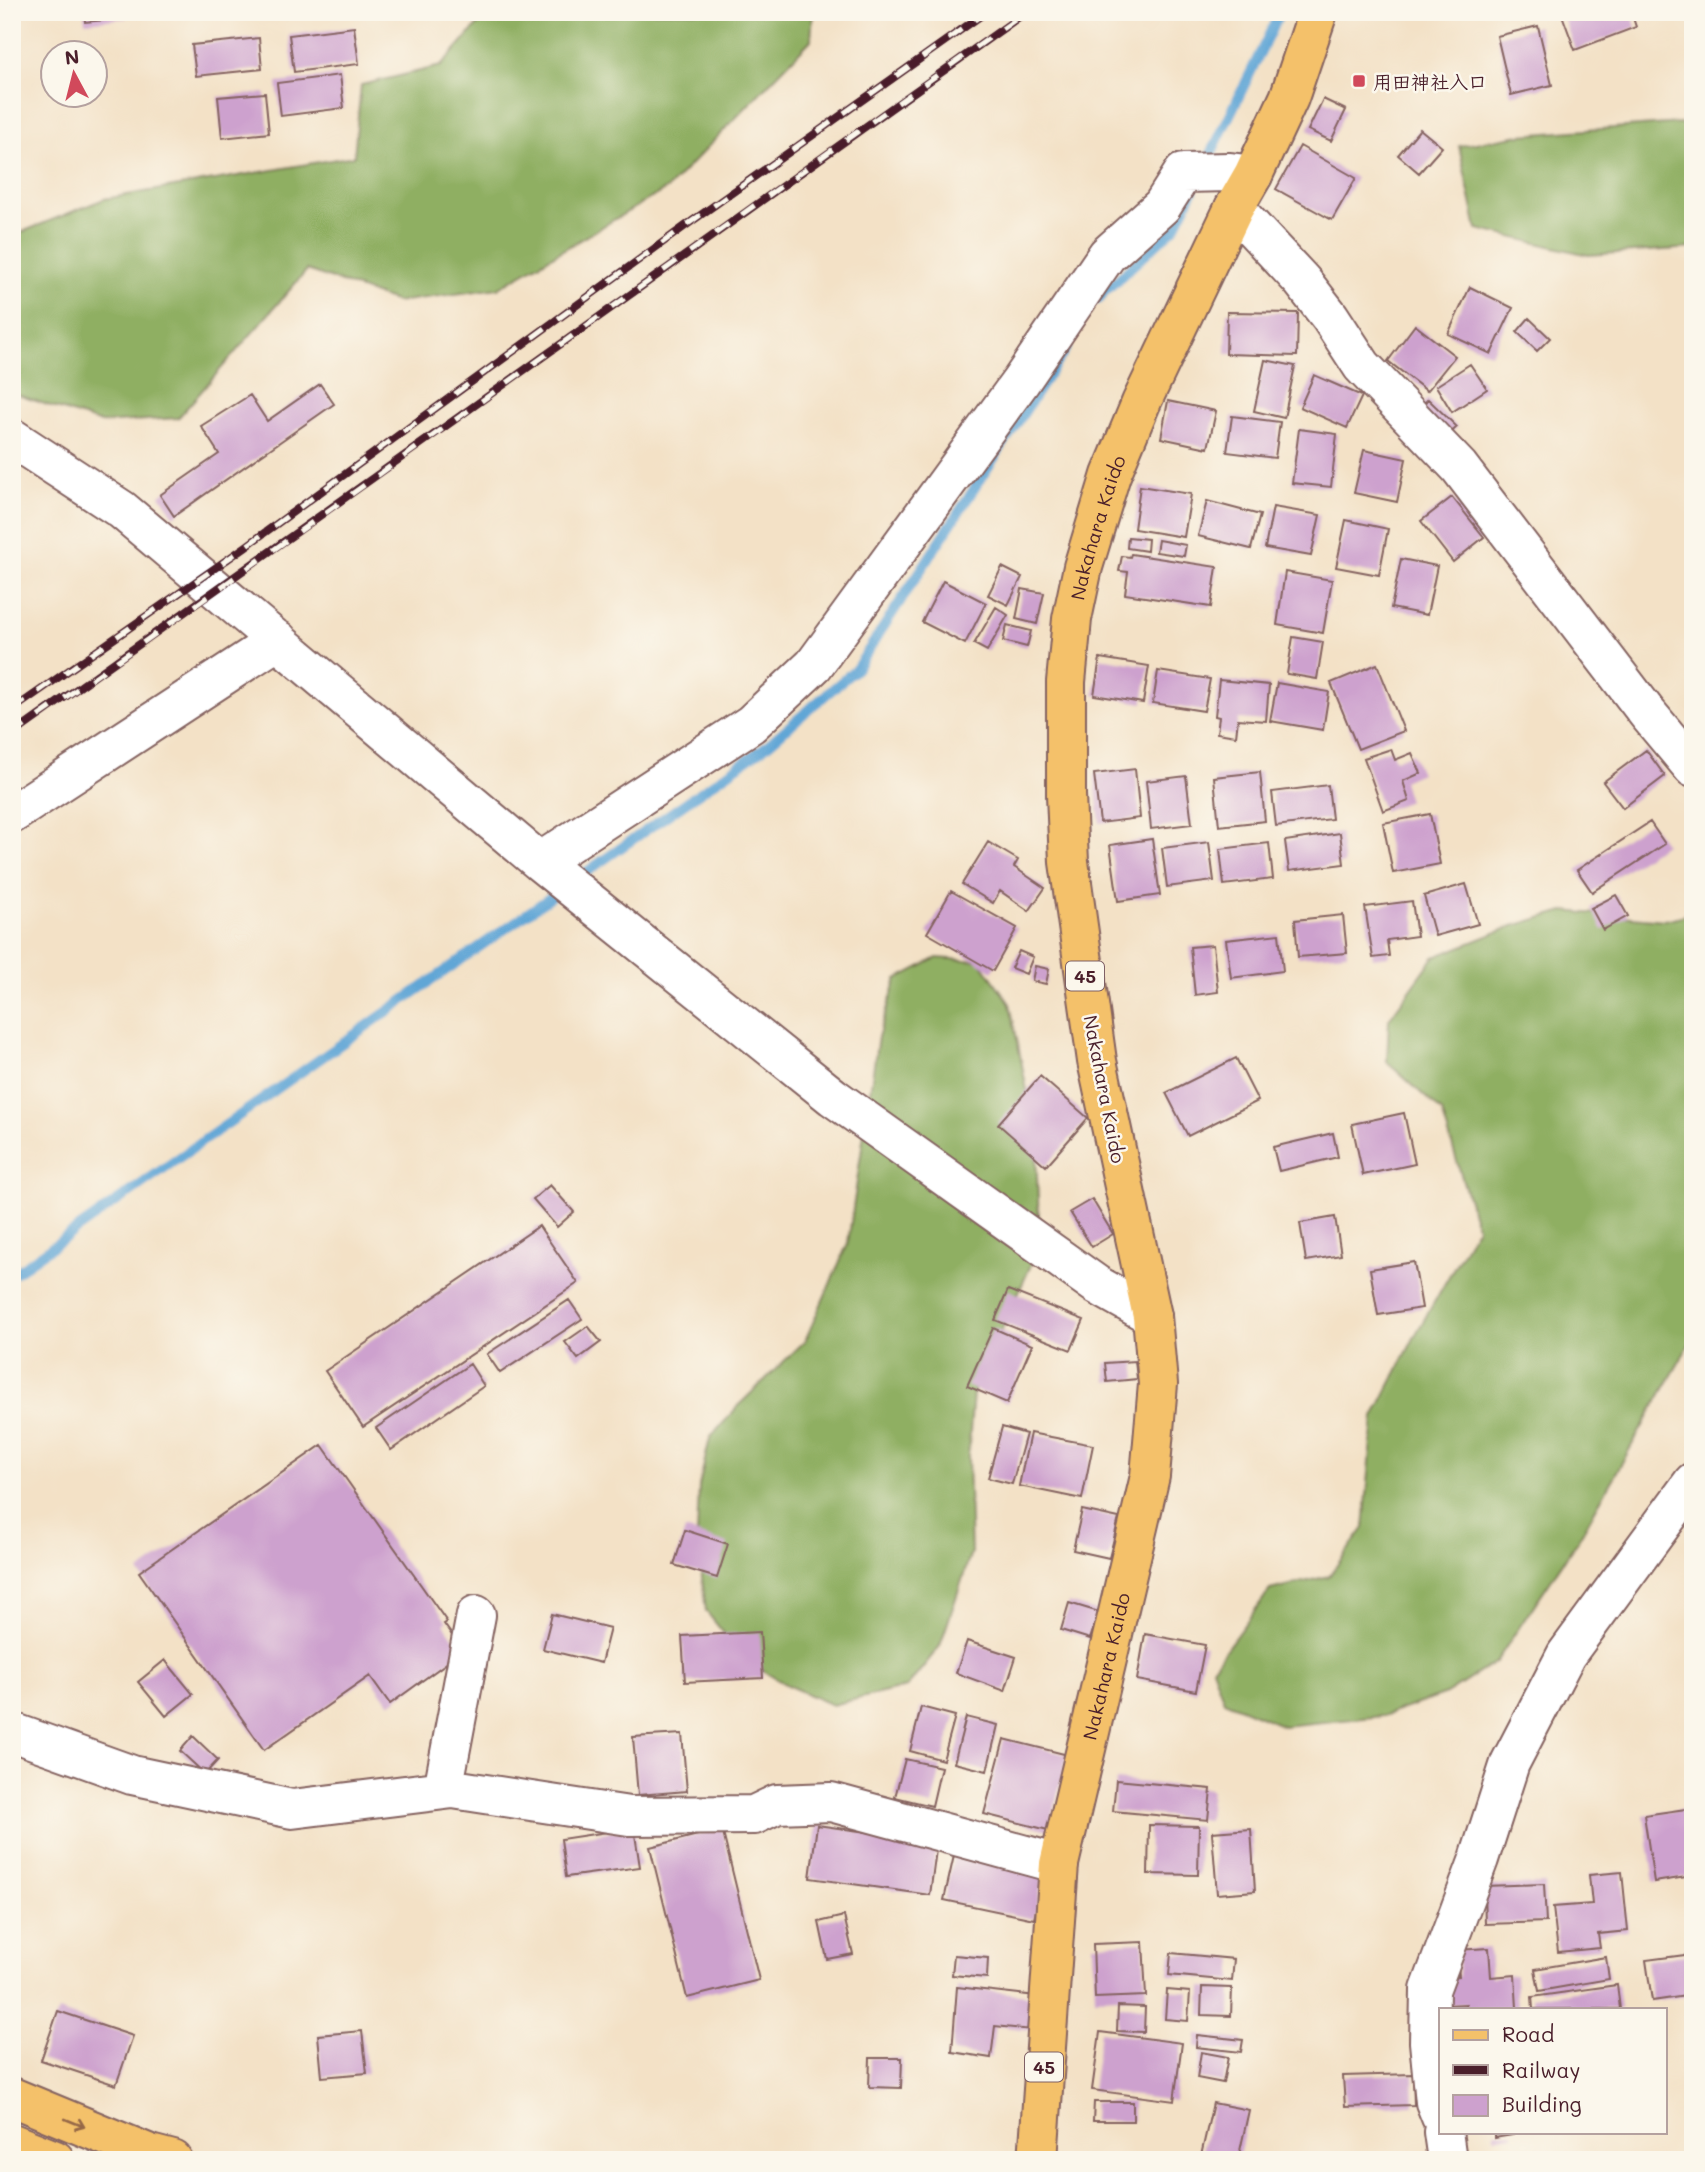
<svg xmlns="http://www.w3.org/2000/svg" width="1705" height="2172" viewBox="0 0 1705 2172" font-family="Mali,'Klee One',sans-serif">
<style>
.forest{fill:#8faf62;stroke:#6c6746;stroke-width:2}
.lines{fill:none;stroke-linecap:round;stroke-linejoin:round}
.stream{stroke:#61a6d6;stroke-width:10}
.building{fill:#cda1ce}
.minor-casing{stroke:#856361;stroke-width:42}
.major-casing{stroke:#856361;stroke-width:42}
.minor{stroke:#fff;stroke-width:38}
.major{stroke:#f4c16a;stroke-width:38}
.rail-casing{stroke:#4a1f2b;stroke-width:8}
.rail{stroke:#fbf7ec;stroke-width:5;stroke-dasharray:16;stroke-linecap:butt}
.oneway{stroke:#966847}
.poi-dot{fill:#d1495b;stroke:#fbf7ec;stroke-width:2.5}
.labels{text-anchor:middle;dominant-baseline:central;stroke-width:5;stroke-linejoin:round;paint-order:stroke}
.shield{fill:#fbf7ec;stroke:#7f6065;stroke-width:2}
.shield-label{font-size:18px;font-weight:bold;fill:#4a1f2b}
.poi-label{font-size:19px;font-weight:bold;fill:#4a1f2b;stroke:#fbf7ec;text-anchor:start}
.street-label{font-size:19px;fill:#4a1f2b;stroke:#fbf7ec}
</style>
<rect width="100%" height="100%" fill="#fbf7ec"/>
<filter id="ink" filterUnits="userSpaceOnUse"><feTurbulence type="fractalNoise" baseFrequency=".0143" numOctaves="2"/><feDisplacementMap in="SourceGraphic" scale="14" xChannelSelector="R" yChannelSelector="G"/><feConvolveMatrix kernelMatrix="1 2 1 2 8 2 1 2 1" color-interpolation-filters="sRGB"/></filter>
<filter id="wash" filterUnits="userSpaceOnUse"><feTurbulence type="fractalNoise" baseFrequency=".00686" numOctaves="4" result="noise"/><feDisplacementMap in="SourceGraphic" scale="28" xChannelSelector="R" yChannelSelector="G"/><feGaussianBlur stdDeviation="1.57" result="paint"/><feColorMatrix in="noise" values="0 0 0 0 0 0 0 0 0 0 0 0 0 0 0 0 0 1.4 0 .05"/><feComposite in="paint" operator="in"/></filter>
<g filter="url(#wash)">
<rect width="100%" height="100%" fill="#f3e1c6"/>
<path class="forest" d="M489 12H813L811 40 668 188 498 288 397 302 307 270 178 418 101 423 12 393V236L104 199 354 156 361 85 441 66Z
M1680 123 1693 130V248L1588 255 1477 229 1459 146 1520 135Z
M1564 911 1665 920 1693 913V1338L1579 1538 1496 1662 1446 1694 1383 1716 1283 1726 1224 1701 1212 1668 1270 1590 1329 1576 1364 1528 1374 1417 1416 1334 1477 1227 1442 1112 1387 1062 1389 1019 1434 957 1513 926Z
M937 958 980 961 1010 1004 1035 1131 1040 1245 973 1393 968 1457 971 1553 940 1646 907 1687 832 1705 787 1685 746 1661 706 1611 697 1536 699 1486 710 1438 740 1404 805 1341 848 1243 878 1037 897 979Z"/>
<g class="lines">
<path class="stream" d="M1206 164 1280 12
M1099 299 1104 292 1175 227 1193 191
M575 880 765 747 856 669 1067 347
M12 1275 562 889"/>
</g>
<g id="blocks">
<path class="building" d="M84 12H126L127 18 85 22Z
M174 12H193L194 14 175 16Z
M200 12H218V14L201 16Z
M1561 12H1631L1636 27 1575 50Z
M1538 26 1552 85 1511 95 1497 36Z
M354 27 359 64 294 72 289 35Z
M259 38 262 69 196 76 192 45Z
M340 75 344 108 281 116 277 83Z
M265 93 269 133 222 138 218 97Z
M1323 99 1346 110 1331 141 1308 130Z
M1420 129 1442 147 1419 173 1398 155Z
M1300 146 1356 178 1332 220 1276 189Z
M1470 287 1513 308 1491 354 1448 334Z
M1227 312 1298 313 1297 356 1226 354Z
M1529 318 1550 338 1537 351 1517 332Z
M1415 325 1455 356 1427 391 1388 361Z
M1265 360 1295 366 1284 418 1254 411Z
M1470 364 1487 389 1452 412 1436 386Z
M1314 375 1362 396 1347 428 1300 407Z
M320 384 334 404 174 516 160 495 219 454 201 426 250 395 267 421Z
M1428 399 1457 427 1443 440 1415 413Z
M1168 401 1216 411 1208 448 1161 438Z
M1232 416 1280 422 1275 458 1227 452Z
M1299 429 1337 434 1331 487 1292 483Z
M1364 450 1406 459 1397 502 1354 493Z
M1140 486 1191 494 1184 537 1134 529Z
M1452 497 1484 537 1453 562 1421 521Z
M1207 501 1260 515 1251 549 1198 536Z
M1273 507 1320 515 1311 556 1265 548Z
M1346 520 1388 529 1379 575 1336 567Z
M1128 537 1148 539 1147 551 1127 548Z
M1158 540 1186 545 1184 556 1156 552Z
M1131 554 1217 567 1211 607 1125 594 1128 572 1119 571 1122 556 1130 557Z
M1401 559 1437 566 1427 615 1391 608Z
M1002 567 1022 577 1008 605 988 595Z
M1285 572 1332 580 1323 633 1277 625Z
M943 581 986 603 965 644 922 622Z
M1022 589 1044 593 1037 624 1016 619Z
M996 607 1008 615 987 651 974 644Z
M1007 625 1031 631 1027 647 1003 641Z
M1293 637 1323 642 1317 679 1287 674Z
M1100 658 1149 666 1143 703 1094 695Z
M1377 664 1404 731 1358 749 1331 683Z
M1158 671 1210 679 1204 711 1153 703Z
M1219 680 1269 685 1266 721 1238 719 1236 736 1217 733 1219 717 1215 716Z
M1277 683 1329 692 1323 730 1270 721Z
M1391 749 1395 760 1412 753 1421 773 1403 781 1409 801 1383 811 1364 758Z
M1646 750 1665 776 1623 808 1603 782Z
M1135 769 1140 818 1100 823 1094 774Z
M1260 772 1265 821 1219 826 1214 777Z
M1186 776 1192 824 1151 829 1146 781Z
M1328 785 1332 819 1276 826 1272 792Z
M1430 814 1440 864 1393 873 1383 823Z
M1650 822 1665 844 1592 892 1577 870Z
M1340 833 1344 864 1289 871 1285 841Z
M1152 839 1160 895 1118 901 1110 845Z
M988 842 1018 860 1014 867 1045 888 1029 911 1000 891 993 903 962 884Z
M1209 842 1214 881 1167 887 1162 848Z
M1269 843 1273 879 1224 885 1220 849Z
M1466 884 1478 924 1435 936 1424 896Z
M951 891 1017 928 993 971 927 933Z
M1616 895 1628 916 1603 930 1591 908Z
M1412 901 1417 936 1387 940 1389 956 1373 958 1365 907Z
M1343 915 1347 953 1298 957 1295 920Z
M1279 934 1283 971 1231 978 1226 940Z
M1213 945 1218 992 1195 995 1190 947Z
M1019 951 1033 957 1026 974 1011 968Z
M1035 966 1049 969 1046 984 1032 981Z
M1236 1058 1258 1101 1188 1136 1166 1093Z
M1040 1076 1088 1118 1046 1166 998 1124Z
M1404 1113 1415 1164 1363 1175 1352 1124Z
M1333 1133 1338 1157 1279 1171 1273 1147Z
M550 1185 574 1212 557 1227 533 1199Z
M1092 1199 1113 1234 1092 1247 1070 1212Z
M1335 1217 1341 1255 1306 1261 1300 1223Z
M539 1226 578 1283 363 1427 325 1371Z
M1414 1262 1422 1308 1378 1315 1370 1269Z
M1008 1290 1084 1320 1071 1350 995 1320Z
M569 1300 582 1319 500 1373 487 1354Z
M588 1326 601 1342 578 1359 565 1342Z
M993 1328 1032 1345 1007 1403 967 1386Z
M1135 1361 1137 1379 1107 1382 1105 1363Z
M470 1364 484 1386 391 1450 376 1428Z
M1002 1427 1026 1434 1012 1484 988 1478Z
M1030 1433 1093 1445 1082 1499 1019 1486Z
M322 1445 447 1622 444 1624 463 1651 390 1704 370 1676 264 1750 139 1572Z
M1082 1510 1119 1518 1109 1558 1073 1550Z
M685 1530 728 1544 717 1578 674 1565Z
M1069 1603 1099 1612 1090 1639 1061 1630Z
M552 1614 610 1628 601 1663 543 1649Z
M760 1632 763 1678 685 1682 682 1636Z
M1145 1634 1205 1645 1196 1691 1137 1680Z
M967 1641 1016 1657 1005 1691 956 1673Z
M165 1660 193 1694 166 1716 138 1682Z
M921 1707 955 1716 943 1760 910 1751Z
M966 1717 998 1725 987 1771 954 1763Z
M682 1734 687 1791 638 1795 633 1737Z
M193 1736 218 1760 205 1774 180 1751Z
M1004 1739 1068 1755 1048 1830 984 1814Z
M905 1759 941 1767 932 1806 895 1797Z
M1116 1780 1211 1789 1208 1820 1113 1811Z
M1693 1808V1876L1654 1882 1644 1815Z
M817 1825 937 1842 930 1895 810 1878Z
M1149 1825 1199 1826 1198 1875 1148 1874Z
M634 1828 640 1867 566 1877 561 1839Z
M722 1829 759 1980 687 1998 650 1847Z
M1251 1829 1255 1891 1217 1894 1212 1832Z
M955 1851 1045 1869 1034 1919 944 1900Z
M1622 1872 1628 1931 1598 1934 1600 1948 1558 1952 1553 1907 1592 1904 1589 1875Z
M1544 1884 1546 1922 1485 1924 1484 1886Z
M844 1916 853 1954 827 1959 819 1922Z
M1143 1942 1146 1996 1095 1998 1093 1944Z
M1489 1948 1491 1977 1515 1975 1517 2008 1467 2009 1466 2004 1447 2005 1446 1977 1459 1976 1457 1950Z
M1171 1953 1234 1959 1232 1981 1169 1975Z
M1693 1954V1995L1652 2001 1646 1960Z
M954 1955 988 1958 987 1978 952 1975Z
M1606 1957 1609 1979 1539 1991 1535 1969Z
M1617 1985 1620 2009H1533L1532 1997Z
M957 1987 1036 1996 1032 2030 995 2026 991 2058 952 2052Z
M1202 1987 1232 1988 1231 2016 1201 2015Z
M1167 1990 1190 1992 1188 2021 1165 2019Z
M1118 2006 1145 2007 1144 2032 1117 2031Z
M58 2011 133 2036 116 2085 41 2060Z
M362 2031 367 2073 322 2077 318 2035Z
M1100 2032 1182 2043 1174 2101 1092 2090Z
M1197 2035 1243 2040 1241 2052 1196 2047Z
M1201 2052 1228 2057 1223 2083 1197 2078Z
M870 2058H902L901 2088 869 2087Z
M1413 2074 1414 2105 1345 2107 1343 2076Z
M1094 2102H1133V2121H1093Z
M1213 2103 1249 2110 1238 2160H1200Z
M1494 2132H1513V2135L1494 2138Z"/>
</g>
</g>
<g filter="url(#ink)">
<use href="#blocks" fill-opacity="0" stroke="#856361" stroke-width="2"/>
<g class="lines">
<defs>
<path id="minor" d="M1234 208 1302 281 1330 317 1362 366 1459 467 1647 713 1693 768
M12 438 122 510 540 862 833 1097 1097 1285 1152 1316
M12 814 278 640
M540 862 751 724 814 665 1021 381 1107 255 1162 206 1183 173 1230 172 1253 175
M12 1732 132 1775 292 1809 453 1789 629 1816 754 1815 777 1804 831 1802 1059 1864
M443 1790 476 1615
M1441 2117 1435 2102 1429 2042 1430 1990 1479 1859 1510 1763 1566 1655 1693 1482
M1443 2132 1447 2160"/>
<g id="major">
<path d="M12 2097 150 2154 173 2160"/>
<path d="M12 2143 55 2160"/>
<path id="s1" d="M1038 2160 1059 1864 1150 1476 1158 1384 1152 1316 1097 1061 1069 862 1066 795V682L1072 619 1083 567 1111 475 1141 403 1234 208 1253 175 1289 98 1318 12"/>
</g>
</defs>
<use href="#minor" class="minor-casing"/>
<use href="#major" class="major-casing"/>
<use href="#minor" class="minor"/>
<use href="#major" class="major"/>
<defs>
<path id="rail" d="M12 710 245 547 688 224 986 12
M12 735C352 496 687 252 1026 12"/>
</defs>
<use href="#rail" class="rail-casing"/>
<use href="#rail" class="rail"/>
</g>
<defs><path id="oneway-shaft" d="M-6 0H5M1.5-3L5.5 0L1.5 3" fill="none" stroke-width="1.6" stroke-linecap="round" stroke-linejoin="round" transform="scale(1.75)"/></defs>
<use class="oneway" href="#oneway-shaft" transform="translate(75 2123) rotate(22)"/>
</g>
<rect class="poi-dot" x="1352" y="74" width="14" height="14" rx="3.5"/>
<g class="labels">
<g class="shield">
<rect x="1066" y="961.5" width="38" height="29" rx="5"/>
<rect x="1025" y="2052.5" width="38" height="29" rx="5"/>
</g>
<g class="shield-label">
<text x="1085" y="976">45</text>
<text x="1044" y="2067">45</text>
</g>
<g class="poi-label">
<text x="1373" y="81">用田神社入口</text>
</g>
<g class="street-label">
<text stroke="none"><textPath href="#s1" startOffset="1656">Nakahara Kaido</textPath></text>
<text transform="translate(1105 1089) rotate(79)">Nakahara Kaido</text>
<text stroke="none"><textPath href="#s1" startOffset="500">Nakahara Kaido</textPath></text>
</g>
</g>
<rect width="1705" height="2172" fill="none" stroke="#fbf7ec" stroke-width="42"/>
<rect x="1439" y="2008" width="228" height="126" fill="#fbf7ec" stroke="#b4a19f" stroke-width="2"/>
<rect x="1453" y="2030" width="35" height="10" fill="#f4c16a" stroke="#b4a19f" stroke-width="2"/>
<text x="1502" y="2042" font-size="21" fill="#4a1f2b">Road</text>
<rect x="1453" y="2065" width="35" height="10" fill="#4a1f2b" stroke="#b4a19f" stroke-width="2"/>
<text x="1502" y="2078" font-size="21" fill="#4a1f2b">Railway</text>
<rect x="1453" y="2095" width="35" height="21" fill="#cda1ce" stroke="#b4a19f" stroke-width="2"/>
<text x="1502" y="2112" font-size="21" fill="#4a1f2b">Building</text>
<g transform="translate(74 74) rotate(353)"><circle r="33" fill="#fbf7ec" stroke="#b4a19f" stroke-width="2"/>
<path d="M0-5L12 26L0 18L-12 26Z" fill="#d1495b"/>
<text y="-10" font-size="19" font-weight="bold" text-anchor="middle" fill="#4a1f2b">N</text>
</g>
</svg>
